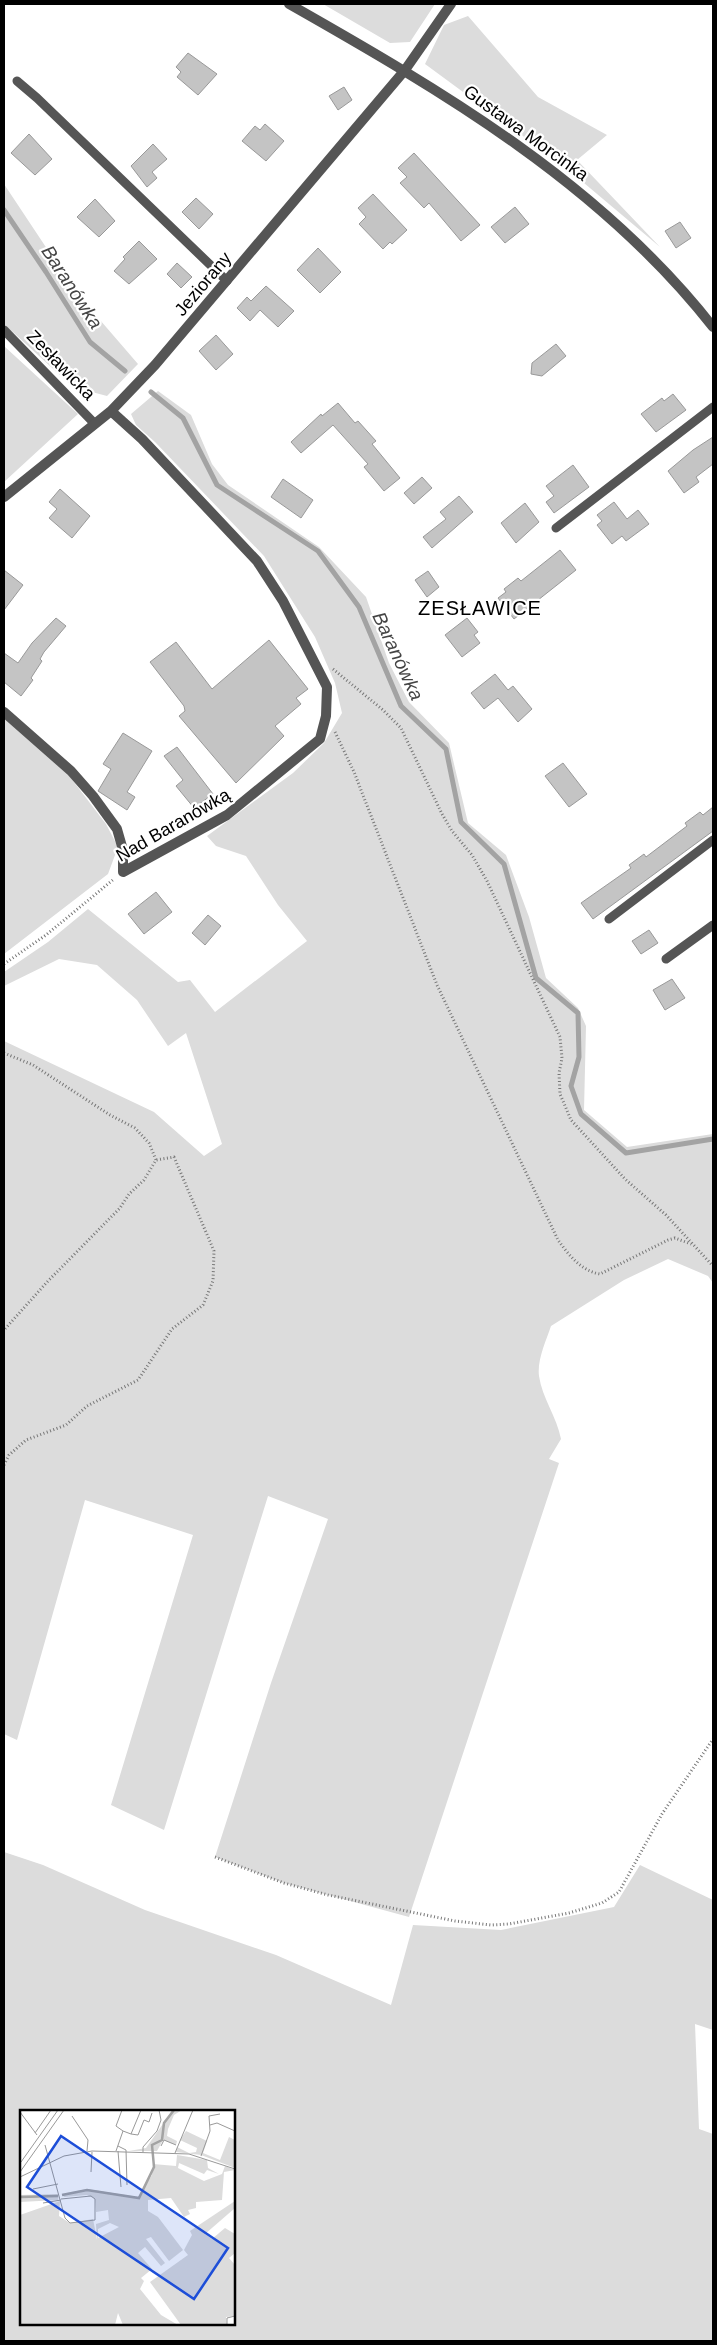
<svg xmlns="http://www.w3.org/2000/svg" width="717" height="2345" viewBox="0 0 717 2345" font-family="Helvetica,sans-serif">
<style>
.green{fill:#dcdcdc;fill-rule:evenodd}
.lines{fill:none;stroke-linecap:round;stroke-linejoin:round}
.stream{stroke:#a3a3a3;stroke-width:5}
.building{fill:#c4c4c4;stroke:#999}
.path{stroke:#777;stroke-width:3;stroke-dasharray:1 2.5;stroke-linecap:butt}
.service{stroke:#555;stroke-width:9}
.minor{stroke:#555;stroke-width:10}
.tertiary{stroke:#555;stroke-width:10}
.labels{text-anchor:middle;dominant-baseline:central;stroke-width:4.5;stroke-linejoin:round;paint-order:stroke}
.street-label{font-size:18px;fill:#000;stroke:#fff}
.water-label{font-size:19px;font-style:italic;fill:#444;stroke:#fff}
.quarter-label{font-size:20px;letter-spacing:1px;fill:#000;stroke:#fff}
.inset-river{fill:none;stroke:#a3a3a3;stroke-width:2.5}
.inset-road{fill:none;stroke:#999;stroke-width:1}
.view{fill:#1d4ed8;fill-opacity:0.15;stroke:#1d4ed8;stroke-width:2.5}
.inset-edge{fill:none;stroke:#000;stroke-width:2.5}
</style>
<rect width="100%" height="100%" fill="#fff"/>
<path class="green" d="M323 4H435L410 42 390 43Z
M468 16 538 97 607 135 577 160 660 247 565 167 425 64 444 25Z
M4 184 75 291 138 364 107 396 73 387 4 324Z
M4 346 78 414 4 482Z
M158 391 191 415 212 464 228 485 319 547 366 597 389 663 409 702 449 743 468 823 506 855 529 917 546 978 578 1008 586 1026 584 1110 627 1147 713 1134V1283L708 1276 668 1259 624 1280 551 1326C546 1341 537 1360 539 1376 542 1398 557 1417 561 1439L549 1459 559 1463 409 1917 284 1883 215 1857 271 1683 328 1519 268 1496 164 1830 111 1805 193 1535 85 1500 17 1740 4 1734V1041L154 1112 204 1156 222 1144 186 1033 168 1046 137 1000 97 965 59 959 4 986V972L48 942 88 909 178 982 190 980 215 1012 307 941 278 905 246 856 216 846 207 836 293 773 324 743 342 713 335 683 315 637 264 556 155 442 136 425 131 414Z
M4 717 67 773 106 824 118 847 108 874 4 954Z
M4 1852 43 1865 145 1910 276 1955 391 2005 413 1925 501 1930 614 1907 640 1865 713 1900V2030L695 2024 699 2129 713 2134V2341H4ZM21 2111H234V2324H21Z"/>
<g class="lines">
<path class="stream" d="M4 210 46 272 90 342 125 371
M151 392 183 418 217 485 318 551 359 607 401 706 446 749 461 822 504 864 536 978 578 1013 579 1057 571 1086 581 1114 626 1153 713 1139"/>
</g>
<path class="building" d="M188 53 217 74 198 95 177 77 181 72 176 67Z
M344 87 352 100 338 110 329 96Z
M265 124 284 141 266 161 242 141 255 126 260 130Z
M29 134 52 159 35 175 11 153Z
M153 144 167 159 152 172 157 178 147 187 131 166Z
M414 153 480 225 461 241 429 203 424 208 400 183 407 177 398 168Z
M373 194 407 230 392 244 390 242 383 249 359 224 366 217 358 208Z
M196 198 213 214 199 229 182 212Z
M95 199 115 221 99 237 77 217Z
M515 207 529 224 505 243 491 227Z
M680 222 691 238 676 248 665 231Z
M139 241 157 259 129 284 114 271 125 259 123 257Z
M318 248 341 272 320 293 297 270Z
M177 263 192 277 181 288 167 274Z
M266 286 294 311 278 327 260 310 250 321 237 308 247 297 251 301Z
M216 335 233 354 216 370 199 351Z
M556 344 566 356 542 376 531 374 532 363Z
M673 394 686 410 656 432 641 414 662 398 664 401Z
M338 403 355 423 358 421 376 441 372 444 400 478 384 491 364 467 368 464 333 425 301 453 291 442 321 414 322 416Z
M713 437V464L696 477 699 482 684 493 668 471 693 450Z
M573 465 589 487 554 513 546 502 554 496 546 486Z
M422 477 432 488 414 504 404 493Z
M283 479 313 500 301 518 271 497Z
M60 489 90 516 72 538 49 518 57 509 49 502Z
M459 496 473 512 432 548 423 537 446 519 440 512Z
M614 502 627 519 638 510 649 524 626 541 622 536 612 544 597 525 602 521 597 515Z
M525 503 539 522 516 543 501 523Z
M560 550 576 570 514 619 498 598 506 592 504 589 518 578 521 581Z
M4 570 23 585 4 610Z
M428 571 439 587 427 597 415 580Z
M56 618 66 626 44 652 40 659 42 661 31 678 33 680 21 696 4 682V653L18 663 32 643Z
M467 618 478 632 474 635 480 643 462 657 445 635Z
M269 640 308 689 296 698 301 704 275 726 284 736 236 783 179 716 185 711 184 706 150 662 176 642 212 689Z
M495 674 508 690 513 686 532 709 518 722 498 698 484 709 471 693Z
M123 733 152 751 127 792 135 797 127 810 98 791 111 769 103 764Z
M177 747 213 794 194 808 176 786 183 780 164 756Z
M563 763 587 794 569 807 545 776Z
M713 807V831L593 919 581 903 631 868 629 865 644 854 646 857 675 835 687 826 685 823 700 812 703 815Z
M156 892 172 912 144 934 128 914Z
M208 915 221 926 205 945 192 933Z
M649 930 658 943 641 954 632 941Z
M672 979 685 998 665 1010 653 990Z"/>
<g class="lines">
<path class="path" d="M333 669 383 710 401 728 442 814 452 831 472 855 487 881 560 1037 562 1058 559 1073 560 1094 571 1120 625 1179 666 1215 713 1266
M335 732 354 772 437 985 558 1240C568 1254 581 1271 600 1274L668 1240 675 1238 691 1244
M4 964 46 935 114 879
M4 1053 33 1065 110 1115 135 1128 149 1143 156 1160 144 1180 129 1194 120 1208 48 1281 4 1330
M4 1465 9 1455 26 1440 66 1425 87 1406 138 1380 172 1329 203 1305 213 1281 214 1251 174 1157 156 1160
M215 1857 284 1883 328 1895 455 1921 491 1925 509 1924 569 1913 602 1903 619 1892 662 1814 713 1739"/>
<path class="service" d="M17 81 37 98 227 281
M4 330 94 423
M556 528 713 407
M609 919 713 840
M666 959 713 925"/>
<path class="minor" d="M4 497 111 411 155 365 405 70 451 4
M4 712 71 771 93 796 117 829 123 850V872L227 815 320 739 326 716 327 687 283 601 257 561 142 439 111 411"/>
<path class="tertiary" d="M289 4C444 92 601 184 713 327"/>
</g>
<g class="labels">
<g class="street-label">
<text transform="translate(526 133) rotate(36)">Gustawa Morcinka</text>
<text transform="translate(203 284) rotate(-50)">Jeziorany</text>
<text transform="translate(61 365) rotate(46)">Zesławicka</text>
<text transform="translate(173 825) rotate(-30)">Nad Baranówką</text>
</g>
<g class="water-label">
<text transform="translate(72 287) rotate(57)">Baranówka</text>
<text transform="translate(398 656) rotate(65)">Baranówka</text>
</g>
<g class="quarter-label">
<text x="480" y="608">ZESŁAWICE</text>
</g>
</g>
<g transform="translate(20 2110)">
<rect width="215" height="215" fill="#fff"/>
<path d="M162 0 154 5 148 19 147 26 157 31 156 35 143 30 137 41H109L126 38 152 1ZM191 20 183 43 200 50 209 27 215 30V58L181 45 156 42 157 37 169 43 176 42 177 38 160 30 166 21 187 31ZM157 45 187 50 188 58 199 64 187 60 184 64 159 53 158 58 184 71 202 64 205 56 215 60 204 62 202 90 176 92V98L168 100 170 104 164 107 151 88 128 90V101L138 107 163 140 149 151 131 127 126 129 145 153 141 156 125 137 118 143 132 159 121 168 124 171 120 179 141 205 158 215H103L98 203 95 215H0V105L40 91 39 106 50 113 73 109 77 130 76 114 89 110 88 100 76 102 75 89 67 85 44 87 42 84 67 79 118 87 132 65 133 54 156 56ZM90 113 99 117 78 128V119ZM39 84 38 90 0 92V85ZM215 91V98L185 124 192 129 205 118 215 124V143L209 148 215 155V206L206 207 207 215H161L130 172 168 145 164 140 172 125 170 121Z" fill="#dcdcdc" fill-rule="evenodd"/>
<path class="inset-river" d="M42 85 67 80 119 88 134 57 132 35 142 30 144 13 154 0M0 87 38 86"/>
<path class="inset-road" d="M102 0 96 16 103 21M0 2 17 25M52 6 68 30 67 41M190 15 197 13 215 21M15 23 31 0M111 24 118 25 124 10 129 12 132 3M25 35 45 108 50 113 75 110V89L71 86 41 89M98 36 106 40 107 75M141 36 144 30 156 35M96 41 103 21 111 24 121 0M98 41 101 77M123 42V37L137 21 141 10 139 0M155 43 173 0M181 46 190 21 189 6 200 4M1 52 38 0M0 62 44 0M71 62 72 42M0 67 44 46 72 41 169 44 215 59M13 79 38 74M23 93 41 90M207 215V208L215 206"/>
<path class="view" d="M41 26 208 138 174 189 7 77Z"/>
<rect width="215" height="215" class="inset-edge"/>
</g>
<rect width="717" height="2345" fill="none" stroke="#000000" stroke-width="10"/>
</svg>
